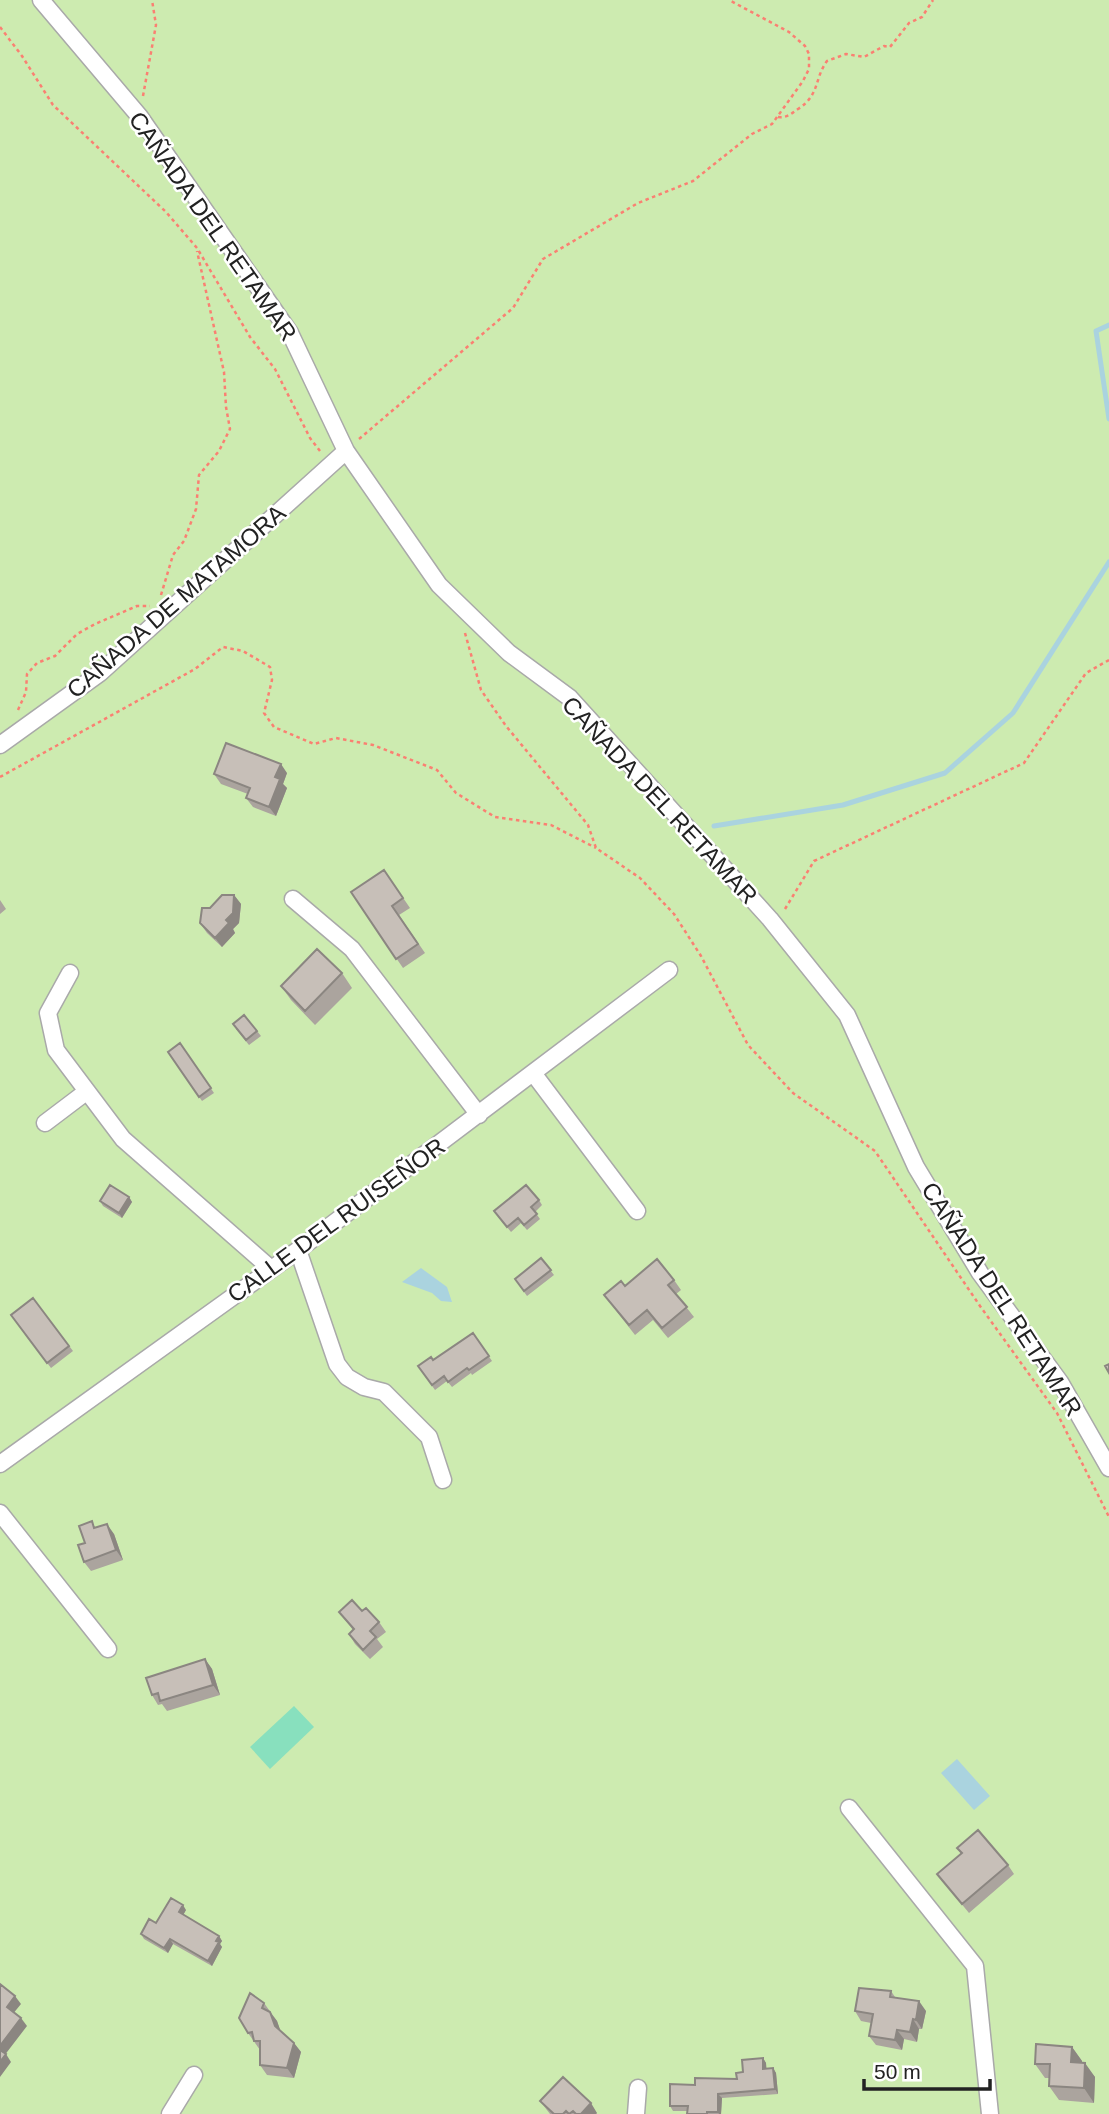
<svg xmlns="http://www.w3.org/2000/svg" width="1109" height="2114" viewBox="0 0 1109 2114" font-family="Arial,sans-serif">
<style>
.grass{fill:#cdebb0}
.pitch{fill:#88e0be}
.water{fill:#aad3df}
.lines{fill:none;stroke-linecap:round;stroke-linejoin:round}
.stream{stroke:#aad3df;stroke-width:5}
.street-casing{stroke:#a9a9a9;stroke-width:19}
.path{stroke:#fa8072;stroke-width:2.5;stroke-dasharray:3.5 3.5;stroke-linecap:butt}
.street{stroke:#fff;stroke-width:16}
.wall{fill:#aba49e}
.shaded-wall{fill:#8b8681}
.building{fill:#c7bfb8;stroke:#8b8681;stroke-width:2}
.labels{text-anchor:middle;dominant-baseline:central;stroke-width:5;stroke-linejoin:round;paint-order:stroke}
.street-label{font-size:24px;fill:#222;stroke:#fff}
</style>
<rect width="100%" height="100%" fill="#f2efe9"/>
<path class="grass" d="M0 0H1109V2114H0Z"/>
<path class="pitch" d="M294 1706 314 1727 270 1769 250 1747Z"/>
<path class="water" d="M421 1268 447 1287 452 1302 441 1301 432 1293 402 1282Z
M957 1759 990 1796 974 1810 941 1773Z"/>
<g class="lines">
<path class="stream" d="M1109 325 1096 331 1109 419
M714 826 843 805 945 773 1013 713 1109 562"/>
<defs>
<path id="street" d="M41 0 140 117 290 333 346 451 439 585 509 653 570 698 770 919 847 1015 916 1167 980 1273 1060 1382 1109 1468
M0 745 100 673 346 451
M293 899 352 949 479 1115
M70 973 48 1013 56 1050 123 1139 270 1268
M533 1073 637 1211
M45 1123 86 1092
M298 1250 337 1364 347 1377 364 1387 384 1392 429 1437 443 1480
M0 1464 298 1250 669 970
M0 1513 108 1649
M849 1808 975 1966 990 2114
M170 2114 194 2075
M636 2114 638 2088"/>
</defs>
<use href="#street" class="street-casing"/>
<path class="path" d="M0 27 22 56 53 105 166 212 197 248 250 337 275 369 310 438 320 451
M143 96 156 25 152 0
M778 117C787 118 791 114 798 109 820 95 814 79 827 61L846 54 864 57 884 46 890 47 909 23 922 17 933 0
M359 439 513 308 543 259 638 203 693 181 752 134 772 124 803 81 809 69V54L805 46 789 32 729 0
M161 595 173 555 184 541 196 509 199 475 219 451 230 429 226 407 224 372 197 251
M465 633 481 690 506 726 588 825 596 848 640 878 674 914 701 956 748 1045 793 1093 875 1151 980 1306 1057 1413 1109 1517
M18 710 26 692 27 674 37 663 55 656 77 634 95 624 137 606H150
M0 777 195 669 223 647 243 651 270 667 272 680 264 713 274 727 314 744 336 738 373 745 437 770 456 793 495 817 551 825 596 848
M785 909 814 861 1024 763 1086 673 1109 660"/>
<use href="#street" class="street"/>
</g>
<path class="wall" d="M287 773 283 784 287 788 276 816 253 807 246 798 248 794 221 784 214 774Z
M384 870 410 908 399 915 425 953 403 968 351 892Z
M234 895 241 904 239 923 233 929 235 933 222 947 207 933 200 923 210 908Z
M0 900 6 909 0 914Z
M342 973 352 988 315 1025 291 1000 281 986Z
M244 1015 261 1036 249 1045 236 1029Z
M180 1043 214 1093 202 1101 168 1052Z
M129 1197 132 1202 122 1218 103 1206 100 1201Z
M539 1200 542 1205 535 1212 540 1219 527 1230 521 1223 511 1232 494 1211Z
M541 1258 554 1275 527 1296 515 1279Z
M674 1280 681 1290 676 1294 694 1317 668 1338 653 1320 635 1335 604 1295 625 1286Z
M33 1298 73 1351 51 1368 11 1315Z
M473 1333 492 1361 472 1375 471 1373 452 1387 447 1381 435 1390 418 1366 433 1360Z
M96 1528 114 1534 123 1560 91 1571 84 1562 85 1543Z
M362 1611 379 1622 386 1632 377 1639 383 1647 370 1659 355 1644 349 1634 353 1630 339 1612Z
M205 1659 212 1669 220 1695 167 1711 162 1704 158 1705 152 1695Z
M957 1848 1008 1865 1014 1874 969 1913 937 1874 961 1854Z
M186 1910 183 1915 219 1936 222 1941 220 1944 222 1947 212 1966 173 1944 168 1953 144 1939 141 1934 156 1923Z
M891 1991 895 1997 926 2011 922 2029H919L917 2042 904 2039 902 2050 876 2045 869 2036 871 2023 861 2021 855 2011Z
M264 2003 277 2021 280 2030 294 2043 301 2052 294 2078 267 2075 260 2065V2050L248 2033Z
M1072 2047 1082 2061V2063L1095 2077 1094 2103 1059 2100 1049 2086 1050 2078H1045L1035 2064Z
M763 2058 766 2063V2069L773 2068 776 2073 778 2094 722 2098 721 2114H687V2111H673L670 2106 695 2085 737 2079 743 2072Z
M540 2101 597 2113 596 2114H550Z"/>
<path class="shaded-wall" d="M281 764 287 773 283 784 287 788 276 816 269 807 275 777Z
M234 895 241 904 239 923 233 929 235 933 222 947 215 938 226 920Z
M129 1197 132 1202 122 1218 119 1213Z
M107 1524 114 1534 123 1560 116 1550Z
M205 1659 212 1669 220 1695 213 1685Z
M183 1905 186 1910 182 1917 179 1912Z
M219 1936 222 1941 220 1944 222 1947 212 1966 208 1961Z
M170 1939 173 1944 168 1953 164 1948Z
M15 1996 21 2004 12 2015 7 2007Z
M919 2001 926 2011 922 2029 916 2020Z
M270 2012 277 2021 282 2035 275 2026Z
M21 2018 27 2026 4 2056 0 2051V2046Z
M913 2019 919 2029 917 2042 910 2032Z
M897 2030 904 2039 902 2050 895 2040Z
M294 2043 301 2052 294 2078 287 2068Z
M1072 2047 1082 2061 1081 2077 1071 2062Z
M6 2054 11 2062 0 2077V2062Z
M763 2058 766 2063 767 2074 763 2069Z
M1085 2063 1095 2077 1094 2103 1084 2088Z
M773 2068 776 2073 778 2094 775 2089Z
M718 2094 722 2098 721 2114H719L718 2112Z
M591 2103 597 2113 596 2114H581Z"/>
<path class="building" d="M226 743 281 764 275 777 280 779 269 807 246 798 250 788 214 774Z
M384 870 403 898 392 906 418 944 396 959 351 892Z
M222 895H234L233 913 226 920 229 923 215 938 200 923 202 908H210Z
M317 949 342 973 305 1011 281 986Z
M244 1015 257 1031 246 1040 233 1024Z
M180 1043 211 1088 199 1097 168 1052Z
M110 1185 129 1197 119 1213 100 1201Z
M526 1185 539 1200 531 1207 537 1214 524 1225 518 1218 507 1227 494 1211Z
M541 1258 551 1270 524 1291 515 1279Z
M657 1259 674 1280 668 1285 687 1307 662 1328 647 1310 629 1325 604 1295 621 1281 625 1286Z
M33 1298 69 1346 47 1363 11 1315Z
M473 1333 489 1356 469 1370 467 1368 448 1382 444 1376 432 1385 418 1366 431 1357 433 1360Z
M1109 1364V1373L1105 1366Z
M92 1521 94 1528 107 1524 116 1550 84 1562 78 1545 85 1543 79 1526Z
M352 1600 362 1611 366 1608 379 1622 370 1631 376 1637 363 1650 349 1634 354 1629 339 1612Z
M205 1659 213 1685 160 1701 158 1693 152 1695 146 1678Z
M978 1830 1008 1865 962 1904 937 1874 962 1853 957 1848Z
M171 1898 183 1905 179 1912 219 1936 216 1941 219 1942 208 1961 170 1939 164 1948 141 1934 149 1919 156 1923Z
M0 1984 15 1996 7 2007 21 2018 0 2046Z
M859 1988 891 1991 890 1997 919 2001 916 2020 913 2019 910 2032 897 2030 895 2040 869 2036 873 2014 855 2011Z
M250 1993 264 2003 262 2008 270 2012 275 2026 294 2043 287 2068 260 2065V2041H254L252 2032 248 2033 239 2018Z
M1036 2044 1072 2047 1071 2062 1085 2063 1084 2088 1049 2086 1050 2064H1035Z
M0 2050 6 2054 0 2062Z
M763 2058V2069L773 2068 775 2089 718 2094V2112H707V2114H687L688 2106H670V2084L695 2085V2078L737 2079 736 2073 743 2072 742 2060Z
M563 2077 591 2103 581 2114H576L573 2111 569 2114 566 2111 563 2114H554L540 2101Z"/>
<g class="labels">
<g class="street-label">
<text transform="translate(213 226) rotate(55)">CAÑADA DEL RETAMAR</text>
<text transform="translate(176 601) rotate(-41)">CAÑADA DE MATAMORA</text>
<text transform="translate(660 800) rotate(47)">CAÑADA DEL RETAMAR</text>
<text transform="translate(336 1220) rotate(-36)">CALLE DEL RUISEÑOR</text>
<text transform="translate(1002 1299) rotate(57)">CAÑADA DEL RETAMAR</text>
</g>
</g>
<path d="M864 2079v10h126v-10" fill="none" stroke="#222222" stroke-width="3.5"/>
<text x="874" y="2079" font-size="21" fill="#222222" stroke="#ffffff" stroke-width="5" paint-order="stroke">50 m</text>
</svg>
